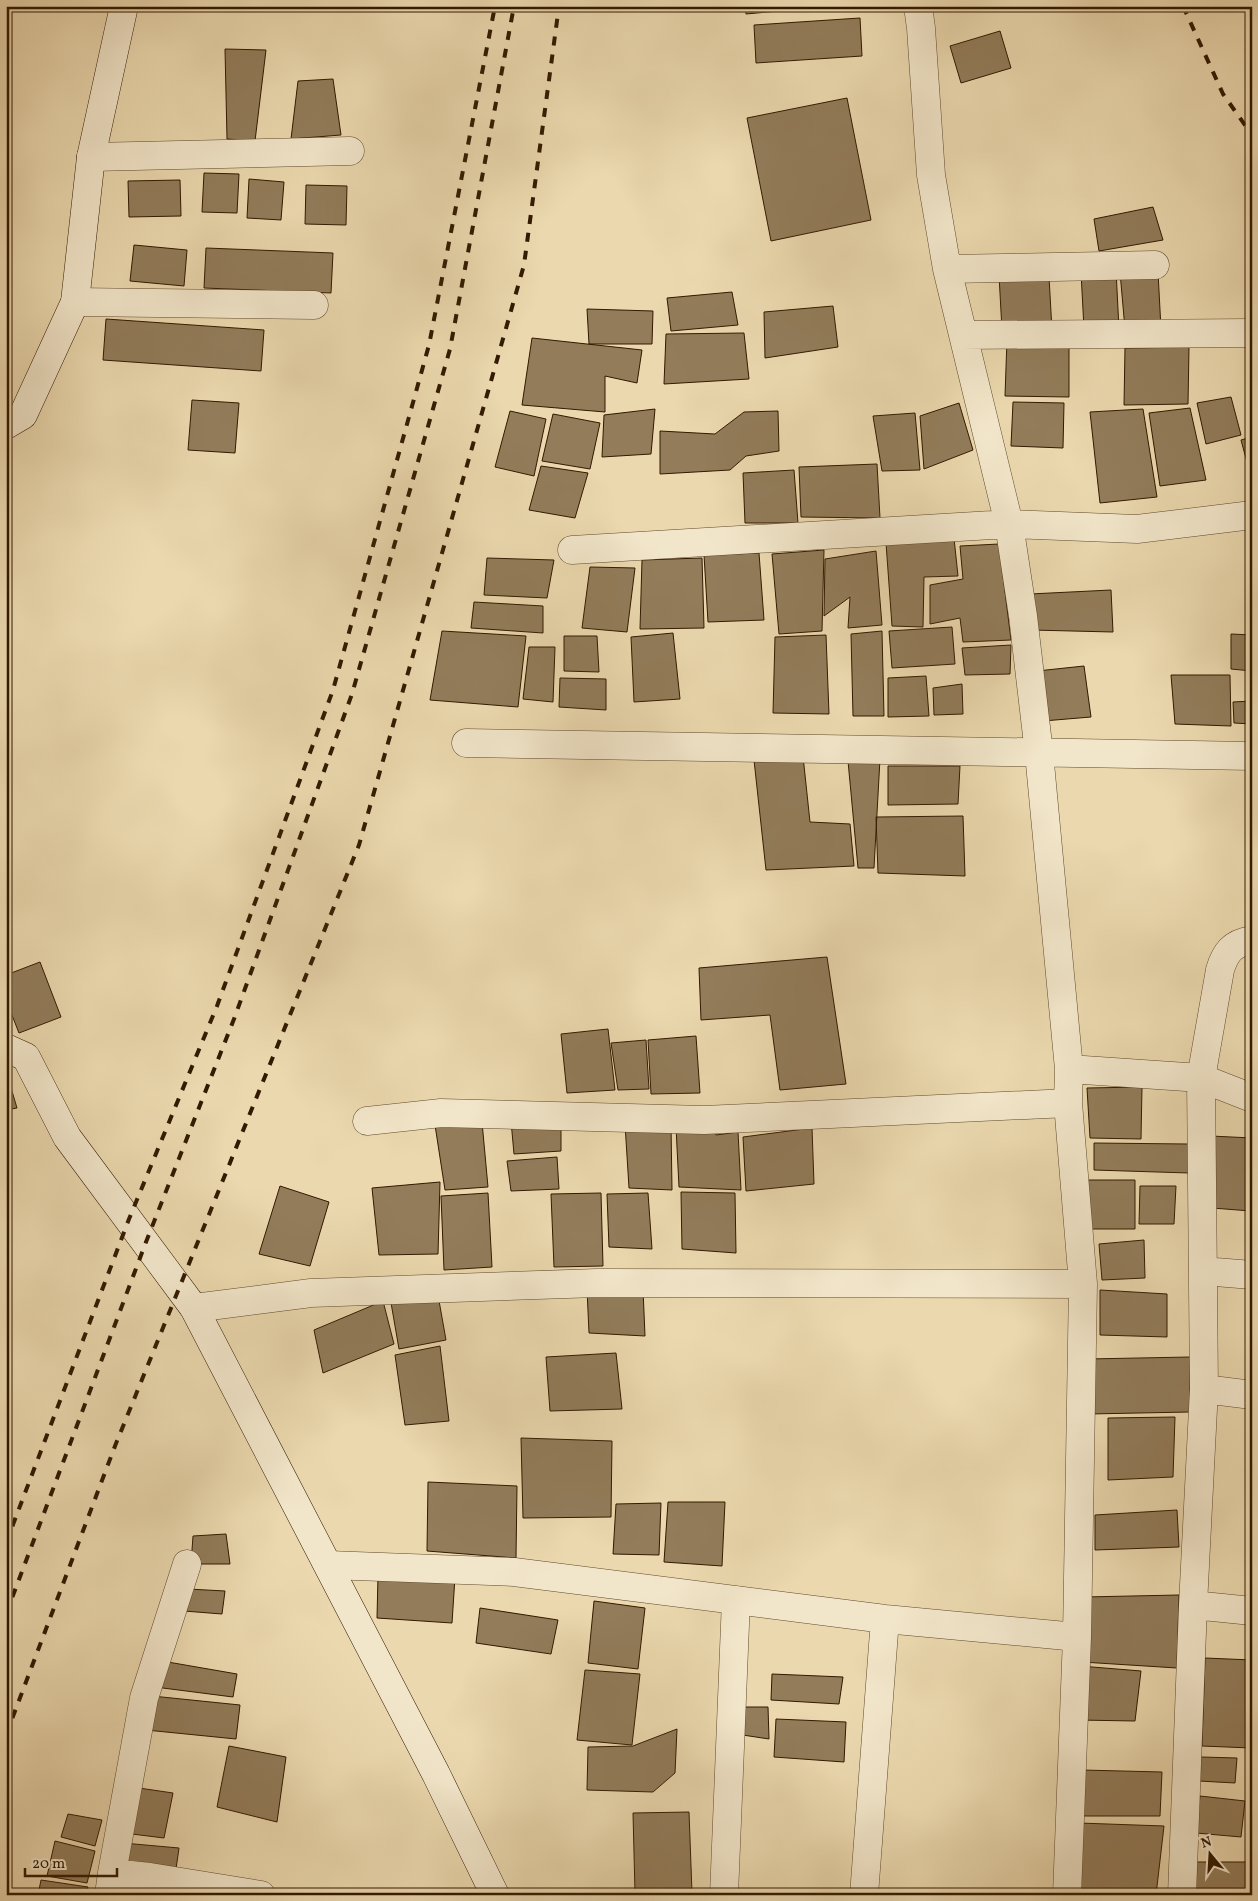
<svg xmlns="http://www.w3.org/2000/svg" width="1258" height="1901" viewBox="0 0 1258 1901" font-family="Vollkorn,serif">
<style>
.building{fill:#927c5a;stroke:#321900}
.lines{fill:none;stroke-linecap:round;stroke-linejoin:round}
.minor-casing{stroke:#60492c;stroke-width:29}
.secondary-casing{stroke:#321900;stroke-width:29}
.minor{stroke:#f2e6ca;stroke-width:28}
.secondary{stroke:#f2e6ca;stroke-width:28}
.rail{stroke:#321900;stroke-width:4;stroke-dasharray:9 9;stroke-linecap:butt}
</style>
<rect width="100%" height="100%" fill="#ebd8ae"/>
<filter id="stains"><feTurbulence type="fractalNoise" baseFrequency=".004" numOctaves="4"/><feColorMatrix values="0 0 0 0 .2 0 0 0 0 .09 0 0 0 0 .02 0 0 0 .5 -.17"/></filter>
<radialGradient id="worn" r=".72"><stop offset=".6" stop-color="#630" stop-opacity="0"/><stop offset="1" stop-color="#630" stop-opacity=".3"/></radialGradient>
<path class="building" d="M745 6H822V7L746 14Z
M860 18 862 56 756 63 754 25Z
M1000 31 1011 68 961 83 950 46Z
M225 49 266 50 255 141 227 139Z
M333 79 341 135 291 139 298 81Z
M847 98 871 220 771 241 747 118Z
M204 173 239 174 237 213 202 212Z
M249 179 284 182 281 220 247 218Z
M180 180 181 216 129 217 128 181Z
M306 185 347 186 346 225 305 224Z
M1153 207 1163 240 1099 251 1094 219Z
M134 245 187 250 184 286 130 281Z
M206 248 333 253 331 293 204 288Z
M1116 270 1119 329H1084L1081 272Z
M1120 272H1158L1161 329H1125Z
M999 275 1049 277 1052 330H1002Z
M732 292 738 325 671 331 667 298Z
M833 306 838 347 765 358 764 312Z
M587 309 653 311 652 344H589Z
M106 319 264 330 261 371 103 360Z
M744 333 749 379 664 384 666 334Z
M532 338 642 350 637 383 605 376V412L522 405Z
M1007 339 1069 340V397L1005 396Z
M1189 347 1188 404 1124 405 1125 348Z
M1231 397 1241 435 1206 444 1197 403Z
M192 400 239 403 235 453 188 450Z
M1013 402 1064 403 1063 448 1011 446Z
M959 403 973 450 924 469 920 416Z
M1190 408 1206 480 1160 486 1149 413Z
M655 409 651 454 602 457 604 415Z
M1143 409 1157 497 1100 503 1090 412Z
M510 411 546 419 534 476 495 467Z
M778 411 779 451 746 456 730 470 660 474V431L715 434 744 412Z
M915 413 920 470 882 471 873 416Z
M553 414 600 423 590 469 542 461Z
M1252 437V481L1241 440Z
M877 464 880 518 801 517 799 467Z
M541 466 588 473 575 518 529 510Z
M794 470 798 523H745L743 473Z
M954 538 958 576 924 577 923 627 892 626 886 543Z
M999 544 1011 640 963 642 960 618 930 624V585L963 579 960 546Z
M824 550 822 631 779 634 772 554Z
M876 551 882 625 848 628 850 597 824 616 825 559Z
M759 553 764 620 708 622 704 555Z
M487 558 554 560 547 598 484 595Z
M702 558 704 628 640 629 642 560Z
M590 567 635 568 627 632 582 628Z
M1111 590 1113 632 1031 630 1030 594Z
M474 602 543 606V633L471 628Z
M952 627 955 664 892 668 889 631Z
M442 631 526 636 518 707 430 700Z
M882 631 884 716H853L851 634Z
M673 633 680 699 634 702 631 637Z
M1231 634 1252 635V671L1231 669Z
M826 635 829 714 773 713 775 637Z
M564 636H597L599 672 564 671Z
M1011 645 1010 674 965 675 962 648Z
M529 647H555L553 702 523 699Z
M1084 666 1091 717 1043 721 1037 671Z
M1171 675H1230L1231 726 1175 724Z
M926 676 929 716 888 717V678Z
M560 678 606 679V710L559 707Z
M962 684 963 714 934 715 933 688Z
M1252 701V724L1234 723 1233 702Z
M803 756 810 822 850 824 854 866 766 870 754 760Z
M880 759 874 868H858L848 761Z
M888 766H960L958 804 888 805Z
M963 816 965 876 878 873 876 817Z
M6 837H11L7 888H6Z
M827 957 846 1084 780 1090 770 1015 701 1020 699 968Z
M40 962 61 1017 19 1033 6 1000V975Z
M608 1029 615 1090 567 1093 561 1034Z
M696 1036 700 1093 651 1094 648 1040Z
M646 1040 649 1089 618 1090 611 1043Z
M6 1071 17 1108 6 1110Z
M1142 1087 1141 1139 1090 1138 1087 1088Z
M511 1121 561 1122V1151L514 1154Z
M482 1122 488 1187 445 1190 435 1125Z
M625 1124 671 1125 672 1190 629 1188Z
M676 1127H713L716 1135 738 1132 741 1190 679 1187Z
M812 1128 814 1184 746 1191 743 1137Z
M1211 1136 1252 1138 1251 1211 1212 1208Z
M1094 1143 1188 1144 1189 1173 1094 1170Z
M557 1157 559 1189 511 1191 507 1161Z
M1084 1180H1135V1229H1086Z
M440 1182 438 1254 379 1255 372 1188Z
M280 1186 329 1202 310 1266 259 1254Z
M1140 1186H1176L1174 1224H1139Z
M681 1192 735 1193 736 1253 682 1249Z
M488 1193 492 1267 444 1270 441 1196Z
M601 1193 603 1266 554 1267 551 1194Z
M648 1193 652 1249 609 1247 607 1194Z
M1144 1240 1145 1278 1102 1280 1099 1244Z
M587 1289H643L645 1336 589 1333Z
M1100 1290 1167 1294V1337L1100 1335Z
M438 1295 446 1340 399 1349 390 1297Z
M383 1301 394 1344 323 1373 314 1330Z
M440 1346 449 1421 405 1425 395 1355Z
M616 1353 622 1409 550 1411 546 1357Z
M1190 1357V1412L1088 1414 1087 1359Z
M1175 1417 1173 1477 1108 1480V1418Z
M521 1438 612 1441 611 1517 523 1518Z
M428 1482 517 1486 516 1558 427 1551Z
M668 1502H725L722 1566 664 1562Z
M661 1503 659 1555 613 1554 616 1504Z
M1177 1510 1179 1547 1095 1550V1515Z
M226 1534 230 1564H191L193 1536Z
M378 1576 455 1577 452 1623 377 1618Z
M188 1589 225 1591 222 1614 184 1611Z
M1179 1595 1177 1668 1082 1662 1084 1597Z
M594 1601 645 1608 638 1669 588 1663Z
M480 1608 558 1620 551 1654 476 1643Z
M1205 1658 1252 1660 1251 1748 1202 1746Z
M162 1661 237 1674 233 1697 155 1687Z
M1080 1666 1141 1671 1135 1721 1078 1720Z
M585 1670 640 1674 632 1745 577 1740Z
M772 1674 843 1677 839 1704 771 1700Z
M152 1696 240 1705 236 1739 146 1730Z
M737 1707H768L769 1739 736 1734Z
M776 1719 846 1722 844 1762 774 1757Z
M677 1729 675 1773 653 1792 587 1790 588 1747 633 1746Z
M229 1746 286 1757 277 1822 217 1807Z
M1201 1757 1237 1758 1235 1783 1199 1781Z
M1082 1770 1162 1772 1160 1816H1081Z
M132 1787 173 1793 164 1838 124 1833Z
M1200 1796 1245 1801 1241 1837 1196 1833Z
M689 1812 692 1893H635L633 1813Z
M68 1814 102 1820 95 1846 61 1837Z
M1079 1823 1164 1826 1156 1895H1074Z
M55 1841 95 1851 87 1883 47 1876Z
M123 1843 179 1848 176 1869 118 1864Z
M1192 1862H1247V1890H1193Z
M115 1878 179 1895H114Z
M41 1880 88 1887 86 1895H38Z"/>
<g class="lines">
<defs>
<path id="minor" d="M918 6 921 28 931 175 947 269 1009 524 1023 616 1039 753 1069 1069 1201 1078 1252 1098
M91 157 350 151
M947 269 1155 265
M75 302 314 305
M963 335 1251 333
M572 550 1009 524 1137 529 1252 515
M466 743 1252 756
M1252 940C1232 943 1225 953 1220 970L1201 1078 1204 1389 1252 1395
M367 1121 441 1113 704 1120 1068 1103
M1203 1271 1252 1275
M194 1308 311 1293 597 1283 1083 1284
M328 1565 514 1572 885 1619 1077 1637
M1193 1605 1252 1611
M112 1873 150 1877 261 1895
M109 1895 112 1873 144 1698 187 1564
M724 1895 736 1600
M864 1895 885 1619
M1067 1895 1077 1637 1083 1284 1068 1103 1069 1069
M1182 1895 1193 1605 1204 1389"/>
<path id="secondary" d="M6 425 23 415 75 302 91 157 124 6
M6 1048 26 1057 67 1137 194 1308 436 1774 495 1895"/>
</defs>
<use href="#minor" class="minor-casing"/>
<use href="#secondary" class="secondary-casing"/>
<use href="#minor" class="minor"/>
<use href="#secondary" class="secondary"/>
<path class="rail" d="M1183 6 1223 94 1252 135
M6 1543 129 1219 217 1006 333 690 429 345 495 6
M6 1614 146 1242 234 1019 352 694 450 349 514 6
M6 1735 115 1446 359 845 524 265 559 6"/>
</g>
<rect width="1258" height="1901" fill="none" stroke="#ebd8ae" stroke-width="25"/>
<rect x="8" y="8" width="1243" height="1886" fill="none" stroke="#321900" stroke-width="2.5"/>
<rect x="12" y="12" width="1233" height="1876" fill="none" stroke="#321900"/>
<g transform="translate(1210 1854) rotate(342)" stroke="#f2e6ca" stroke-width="4" paint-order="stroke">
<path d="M0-4L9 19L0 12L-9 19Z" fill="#321900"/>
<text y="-8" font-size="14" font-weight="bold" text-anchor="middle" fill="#321900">N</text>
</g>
<path d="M25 1868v8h92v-8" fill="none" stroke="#321900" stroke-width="2.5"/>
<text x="32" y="1868" font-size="15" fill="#321900" stroke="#f2e6ca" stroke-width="4" paint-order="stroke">20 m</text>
<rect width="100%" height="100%" filter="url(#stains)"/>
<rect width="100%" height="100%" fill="url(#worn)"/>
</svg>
